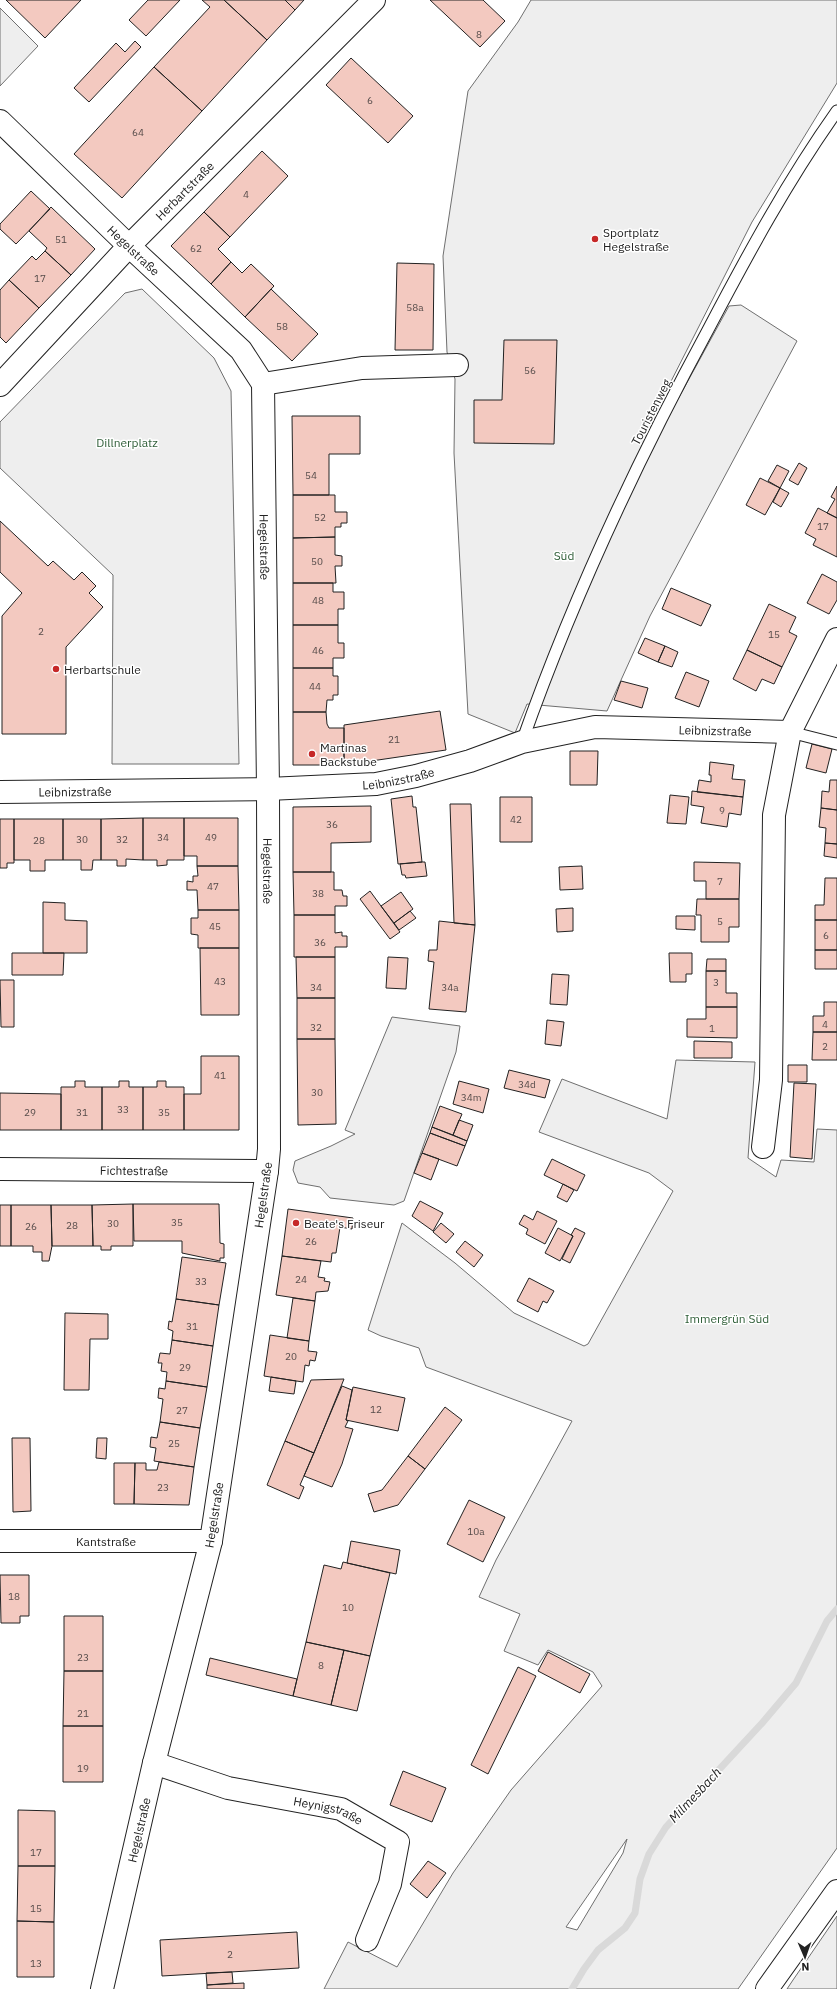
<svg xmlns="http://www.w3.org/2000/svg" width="837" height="1989" viewBox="0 0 837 1989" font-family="'IBM Plex Sans',sans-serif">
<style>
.green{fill:#eee;stroke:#6f6f6f;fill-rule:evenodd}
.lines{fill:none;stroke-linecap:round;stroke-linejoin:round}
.stream{stroke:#d9d9d9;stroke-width:7}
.building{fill:#f3c9c0;stroke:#222}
.service-casing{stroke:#222;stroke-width:13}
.minor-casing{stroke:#222;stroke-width:24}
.primary-casing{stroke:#222;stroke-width:24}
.service{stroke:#fff;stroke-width:11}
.minor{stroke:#fff;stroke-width:22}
.primary{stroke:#fff;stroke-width:22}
.poi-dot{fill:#c62828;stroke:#fff;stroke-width:1.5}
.labels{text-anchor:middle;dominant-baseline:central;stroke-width:3;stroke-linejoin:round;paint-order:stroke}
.number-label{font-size:10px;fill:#564c4a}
.street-label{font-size:12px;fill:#222;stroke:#fff}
.poi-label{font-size:12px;fill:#222;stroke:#fff;text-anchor:start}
.park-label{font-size:12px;fill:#2f5e38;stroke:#fff}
.water-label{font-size:13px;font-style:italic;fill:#222;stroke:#fff}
</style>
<rect width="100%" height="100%" fill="#fff"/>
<path class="green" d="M531 0H837V83L752 222 662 399H678L729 306 741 305 797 341 650 616 607 711 527 704 515 733 468 714 454 453 455 379 447 352 443 256 468 91 518 22Z
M0 8 38 46 0 86Z
M142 289 214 358 231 391 239 764H112L113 575 0 468V422L125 293Z
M392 1017 460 1026 456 1052 404 1201 394 1205 330 1198 320 1187 298 1183 293 1170 295 1161 331 1146 355 1134 345 1130Z
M676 1060 755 1062 748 1158 776 1177 781 1160 814 1162 817 1129 837 1130V1848L738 1989H324L348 1942 397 1967 453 1873 511 1790 602 1686 593 1672 548 1650 538 1665 504 1651 520 1614 479 1597 496 1560 572 1421 426 1367 419 1348 381 1336 368 1330 402 1223 455 1263 514 1313 584 1346 588 1344 673 1191 649 1173 539 1132 562 1079 667 1119ZM627 1839 623 1853 577 1930 566 1927Z
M837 1916V1989H787L793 1980Z"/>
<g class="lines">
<path class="stream" d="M572 1989 584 1969 598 1950 625 1928 635 1913 640 1879 649 1854 666 1827 763 1722 796 1683 827 1621 837 1609"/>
</g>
<path class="building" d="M6 0H81L45 38Z
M148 0H180L146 36 129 20Z
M202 0H224L267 40 202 111 154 67 210 7Z
M224 0H285L295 10 267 40Z
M285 0H304L295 10Z
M430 0H483L505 21 480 47Z
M135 41 141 47 89 102 74 88 116 43 125 52Z
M351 58 413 116 388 143 326 85Z
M154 67 202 111 122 198 74 154Z
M262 151 288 176 230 237 204 212Z
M31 191 50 209 16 244 0 229V224Z
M51 207 95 249 71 275 45 251 47 248 29 231Z
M204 212 230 237 218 249 231 262 211 284 171 246Z
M45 251 71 275 39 308 9 280 32 256 36 260Z
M231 262 242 273 251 264 274 286 245 317 211 284Z
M397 263 434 264 433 350H395Z
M9 280 39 308 6 343 0 337V290Z
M271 289 318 334 292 361 245 317Z
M504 340H557L554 444 474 443V400H502Z
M292 416H360V454H329V495H293Z
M799 463 807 468 798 485 789 480Z
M777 465 789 471 780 488 768 481Z
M760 478 780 488 765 515 746 505Z
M837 486V518L827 513 835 499 831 497Z
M780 488 789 493 781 507 773 502Z
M293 495H335V512H347V523H341V527H335V537L293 538Z
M818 508 837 518V557L813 545 816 539 805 533Z
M0 521 48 566 53 561 74 580 82 572 96 586 89 593 103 607 66 647V734H2V616L22 593 0 572Z
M335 537V555L342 556V566H335L336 583H293V538Z
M822 574 837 582V600L829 614 807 603Z
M293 583H333V592H344V609H338V625H293Z
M671 588 711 605 701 626 662 609Z
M769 604 796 617 789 632 797 636 782 667 747 650Z
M293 625H338V643H344V658H333V668H293Z
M645 638 665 646 658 662 638 653Z
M665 646 678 652 672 667 658 662Z
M747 650 782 667 774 684 762 679 756 691 733 679Z
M293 668H333V676H338V695H333V700H327L326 712H293Z
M686 672 709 681 699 707 675 698Z
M621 681 648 688 642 708 614 700Z
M440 711 446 750 344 765V725Z
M293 712H326L327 724 329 728H344V765H293Z
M812 744 832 749 826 773 806 768Z
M570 751H598L597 785H570Z
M710 762 734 765 732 779 745 780 743 797 697 792 699 780 711 782V775H709Z
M830 780H837V810L821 808 822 791 829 792Z
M692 791 743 797 741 815 729 813 727 827 701 823 704 807 691 805Z
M670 795 689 797 686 824 667 823Z
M412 796 413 807H416L422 862 398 864 391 799Z
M500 797H532V842H500Z
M450 804H471L475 925 454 923Z
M371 806V842L331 843V872H293V807Z
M821 808 837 810V844L825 843 826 828 819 827Z
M143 818V860L126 859V866H117V860H101V819Z
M143 818H184V860H167V865L157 866V860H143Z
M184 818H238V866H197V856H184Z
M0 819H14V863H7V868H0Z
M14 819H63V860H45V871H30V860H14Z
M63 819H101V860H93L92 870H81V860H63Z
M825 843 837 844V858L824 856Z
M422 862H425L427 876 406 878 405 875H402L400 864Z
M694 862 740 863 739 899H706V881H694Z
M197 866H238L239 910H198L197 890H187V881L193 882V876H198Z
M582 866 583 889 560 890 559 867Z
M293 872H334V890H342L343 896H347V906H335V915H294Z
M825 878H837V920H815V905H824Z
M370 891 400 932 390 939 360 899Z
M401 892 413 909 394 923 381 906Z
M697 899H739V927H729V942H701V915H696Z
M43 902 65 903V920L87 921V953H43Z
M573 908V931L557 932 556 909Z
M198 910H239V948H198V935L191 934V918H198Z
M410 911 416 918 399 930 394 923Z
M294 915H335V933L342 932V936H347V947H335V957H294Z
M676 916H695V930L676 929Z
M815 920H837V950H815Z
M439 921 475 925 466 1012 429 1009 434 962 428 961 429 950H437Z
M200 948H239V1015H201Z
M815 950H837V969H815Z
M12 953H64L63 975H12Z
M669 953H692V974H686V982H670Z
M296 957H335V998H297Z
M388 957 408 958 406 989 386 988Z
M707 959H726V971H706Z
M706 971H726V993H737V1007H706Z
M552 974 569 975 567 1005 550 1004Z
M0 980H14V1027H1Z
M297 998H335V1039H297Z
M824 1002H837V1032H813V1016H824Z
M706 1007H737V1038L687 1037V1019H706Z
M547 1020 564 1022 561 1046 545 1044Z
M813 1032H837V1060H812Z
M297 1039H335L336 1124 298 1125Z
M694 1041 732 1042V1058H694Z
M201 1056H239V1130H184V1094H201Z
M788 1065H807V1082H788Z
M509 1070 550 1080 545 1098 504 1088Z
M75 1081H85V1087H102V1130H61V1087H75Z
M119 1081H129V1087H143V1130H102V1087H119Z
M157 1081H166V1087H184V1130H143V1087H157Z
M459 1081 489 1089 483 1113 453 1104Z
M794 1083 816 1084 812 1159 790 1157Z
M0 1093 61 1094V1130H0Z
M440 1106 462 1114 453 1135 432 1127Z
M459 1120 473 1125 467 1141 453 1135Z
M432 1127 467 1141 465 1146 430 1133Z
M430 1133 465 1146 457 1166 422 1153Z
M422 1153 439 1159 431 1180 414 1173Z
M552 1159 585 1175 577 1191 544 1175Z
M563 1184 574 1190 567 1202 557 1197Z
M420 1201 443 1213 433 1231 412 1216Z
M133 1204V1246H111V1250H101V1246H93L92 1205Z
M133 1204H219L220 1243 224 1244V1258H220V1261L182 1253V1241H134Z
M0 1205H11V1246H0Z
M11 1205H51L52 1246 49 1261H42V1252H33V1246H11Z
M51 1205H92L93 1246H52Z
M288 1209 353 1218 352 1229 340 1227 336 1253H332L331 1262 282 1256Z
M537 1211 557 1221 545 1244 526 1234 528 1229 519 1224 524 1215 533 1220Z
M441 1223 454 1234 446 1243 433 1232Z
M558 1228 573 1236 560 1261 545 1253Z
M575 1228 585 1233 570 1263 562 1259 573 1236 571 1235Z
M465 1241 483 1255 474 1267 456 1252Z
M282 1256 321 1261 318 1277 325 1278 324 1281 330 1282 328 1291 316 1292 315 1301 276 1295Z
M182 1257 226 1263 219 1305 176 1299Z
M529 1278 554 1291 547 1303 543 1301 538 1312 517 1301Z
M293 1298 315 1301 309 1341 287 1338Z
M176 1299 219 1305 213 1346 172 1340 173 1331 168 1329 169 1321 172 1322Z
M65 1313 108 1314V1339H90L89 1390H64Z
M270 1335 309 1341 308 1351 317 1352 315 1361 310 1360 309 1366 305 1365 303 1382 264 1376Z
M172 1340 213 1346 207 1387 166 1381 167 1372 161 1371 162 1363H158L160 1353 170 1354Z
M271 1377 296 1381 294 1394 269 1391Z
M344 1379 314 1453 285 1441 311 1380Z
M166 1381 207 1387 200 1428 160 1422 163 1399 158 1398 159 1388 165 1389Z
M342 1386 352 1390 346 1420 348 1421 345 1427 353 1429 342 1464 332 1487 304 1476Z
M353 1387 405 1398 398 1431 346 1420Z
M445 1407 462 1420 425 1469 408 1456Z
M160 1422 200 1428 194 1467 154 1461 156 1448 150 1447 151 1437 157 1438Z
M12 1438H30L31 1511 13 1512Z
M97 1438H107L106 1459 96 1458Z
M285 1441 314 1453 300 1485 304 1487 299 1499 267 1485Z
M408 1456 425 1469 398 1505 374 1512 368 1494 382 1490Z
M159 1462 194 1467 189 1505 134 1504 135 1463H146V1470H157Z
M114 1463H135L134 1504H114Z
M469 1500 505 1517 483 1562 447 1544Z
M351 1541 400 1550 396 1574 347 1563Z
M343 1562 390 1573 370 1656 306 1642 324 1565 341 1569Z
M0 1575H29V1616H20V1623H1Z
M64 1616H103V1671H64Z
M306 1642 344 1650 331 1705 293 1696Z
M344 1650 370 1656 357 1711 331 1705Z
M548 1652 590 1674 580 1693 538 1671Z
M210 1658 297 1679 293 1696 206 1675Z
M518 1667 536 1676 488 1774 471 1765Z
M64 1671H103V1726H63Z
M63 1726H103V1782H63Z
M403 1771 446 1788 432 1822 390 1805Z
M18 1810 55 1811V1866H18Z
M428 1861 446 1873 427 1898 410 1884Z
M18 1866H55L54 1922 17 1921Z
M17 1921 54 1922V1977H17Z
M297 1932 299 1968 162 1976 160 1940Z
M232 1972 233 1983 207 1985 206 1973Z
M244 1983V1989H207V1985Z"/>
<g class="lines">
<defs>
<path id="service" d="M790 732 837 744
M522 742C572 600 637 461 709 328 748 254 788 180 837 111"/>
<g id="minor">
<path id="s1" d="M0 121 129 246 241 350 263 384 268 789 269 1149 267 1171 211 1541 154 1763 102 1989"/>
<path d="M263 384 362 368 457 365"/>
<path id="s2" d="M0 385 129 246 374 0"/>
<path id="s3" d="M0 792 268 789 376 784 416 776 470 761 522 742 595 727 790 732"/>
<path d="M763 1147 771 1080 774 815 790 732 837 639"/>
<path id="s4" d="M0 1169 267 1171"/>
<path id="s5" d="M0 1541H211"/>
<path id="s6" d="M154 1763 228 1788 341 1809 398 1842 390 1884 367 1940"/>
</g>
<path id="primary" d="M767 1989 837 1891"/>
</defs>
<use href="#service" class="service-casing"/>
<use href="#minor" class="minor-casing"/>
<use href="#primary" class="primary-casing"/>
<use href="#service" class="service"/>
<use href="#minor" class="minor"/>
<use href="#primary" class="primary"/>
</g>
<g class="poi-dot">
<circle cx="595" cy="239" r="4"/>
<circle cx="56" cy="669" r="4"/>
<circle cx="312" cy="754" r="4"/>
<circle cx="296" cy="1223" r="4"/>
</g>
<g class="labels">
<g class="number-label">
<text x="479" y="34">8</text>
<text x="370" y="100">6</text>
<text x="138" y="132">64</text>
<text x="246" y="194">4</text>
<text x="61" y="239">51</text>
<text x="196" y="248">62</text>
<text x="40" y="278">17</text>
<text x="415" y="307">58a</text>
<text x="282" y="326">58</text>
<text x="530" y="370">56</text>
<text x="311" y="475">54</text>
<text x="320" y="517">52</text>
<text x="823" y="526">17</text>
<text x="317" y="561">50</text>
<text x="318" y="600">48</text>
<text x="41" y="631">2</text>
<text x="774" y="634">15</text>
<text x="318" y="650">46</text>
<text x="315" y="686">44</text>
<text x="394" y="739">21</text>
<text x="722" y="810">9</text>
<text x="516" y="819">42</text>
<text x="332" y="824">36</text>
<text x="163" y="837">34</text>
<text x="211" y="837">49</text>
<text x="82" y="839">30</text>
<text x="122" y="839">32</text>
<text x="39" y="840">28</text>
<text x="720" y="881">7</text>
<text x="213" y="886">47</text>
<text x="318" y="893">38</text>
<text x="720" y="921">5</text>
<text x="215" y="926">45</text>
<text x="826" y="935">6</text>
<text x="320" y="942">36</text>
<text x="220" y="981">43</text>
<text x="716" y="982">3</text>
<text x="316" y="987">34</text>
<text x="450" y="987">34a</text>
<text x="825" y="1024">4</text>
<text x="316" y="1027">32</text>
<text x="712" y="1028">1</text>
<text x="825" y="1046">2</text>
<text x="220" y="1075">41</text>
<text x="527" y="1084">34d</text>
<text x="317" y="1092">30</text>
<text x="471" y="1097">34m</text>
<text x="123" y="1109">33</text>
<text x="30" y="1112">29</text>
<text x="82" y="1112">31</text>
<text x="164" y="1112">35</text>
<text x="177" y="1222">35</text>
<text x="113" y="1223">30</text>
<text x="72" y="1225">28</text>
<text x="31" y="1226">26</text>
<text x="311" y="1241">26</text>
<text x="301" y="1279">24</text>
<text x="201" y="1281">33</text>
<text x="192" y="1326">31</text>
<text x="291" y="1356">20</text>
<text x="185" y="1367">29</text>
<text x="376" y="1409">12</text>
<text x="182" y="1410">27</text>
<text x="174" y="1443">25</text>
<text x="163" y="1487">23</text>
<text x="476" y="1531">10a</text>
<text x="14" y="1596">18</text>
<text x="348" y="1607">10</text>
<text x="83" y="1657">23</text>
<text x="321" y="1665">8</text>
<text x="83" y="1713">21</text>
<text x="83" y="1768">19</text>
<text x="36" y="1852">17</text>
<text x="36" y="1908">15</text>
<text x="230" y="1954">2</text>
<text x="36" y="1963">13</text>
</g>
<g class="street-label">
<text stroke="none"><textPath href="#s2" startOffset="268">Herbartstraße</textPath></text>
<text stroke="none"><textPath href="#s1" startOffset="186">Hegelstraße</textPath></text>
<text transform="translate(651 412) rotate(-63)">Touristenweg</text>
<text stroke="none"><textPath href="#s1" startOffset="536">Hegelstraße</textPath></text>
<text stroke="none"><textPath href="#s3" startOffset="723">Leibnizstraße</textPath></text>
<text stroke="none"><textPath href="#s3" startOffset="399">Leibnizstraße</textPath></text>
<text stroke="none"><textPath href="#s3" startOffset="75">Leibnizstraße</textPath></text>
<text stroke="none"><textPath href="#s1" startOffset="860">Hegelstraße</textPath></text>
<text stroke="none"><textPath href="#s4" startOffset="134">Fichtestraße</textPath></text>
<text transform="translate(263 1195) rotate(-82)">Hegelstraße</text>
<text transform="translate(214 1515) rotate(-81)">Hegelstraße</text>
<text stroke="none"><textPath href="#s5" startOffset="106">Kantstraße</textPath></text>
<text stroke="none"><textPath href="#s6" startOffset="181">Heynigstraße</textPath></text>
<text transform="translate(139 1830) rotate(-77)">Hegelstraße</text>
</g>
<g class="poi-label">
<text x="603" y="232">Sportplatz<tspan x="603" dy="14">Hegelstraße</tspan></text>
<text x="64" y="669">Herbartschule</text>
<text x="320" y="747">Martinas<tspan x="320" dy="14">Backstube</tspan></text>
<text x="304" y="1223">Beate's Friseur</text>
</g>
<g class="park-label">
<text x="127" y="442">Dillnerplatz</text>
<text x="564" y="555">Süd</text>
<text x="727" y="1318">Immergrün Süd</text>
</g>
<g class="water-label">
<text transform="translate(695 1795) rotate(-47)">Milmesbach</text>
</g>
</g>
<g transform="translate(805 1957) rotate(178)" stroke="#ffffff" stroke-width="3" paint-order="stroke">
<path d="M0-3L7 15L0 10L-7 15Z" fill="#222222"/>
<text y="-6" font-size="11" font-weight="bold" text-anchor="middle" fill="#222222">N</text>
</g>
</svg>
